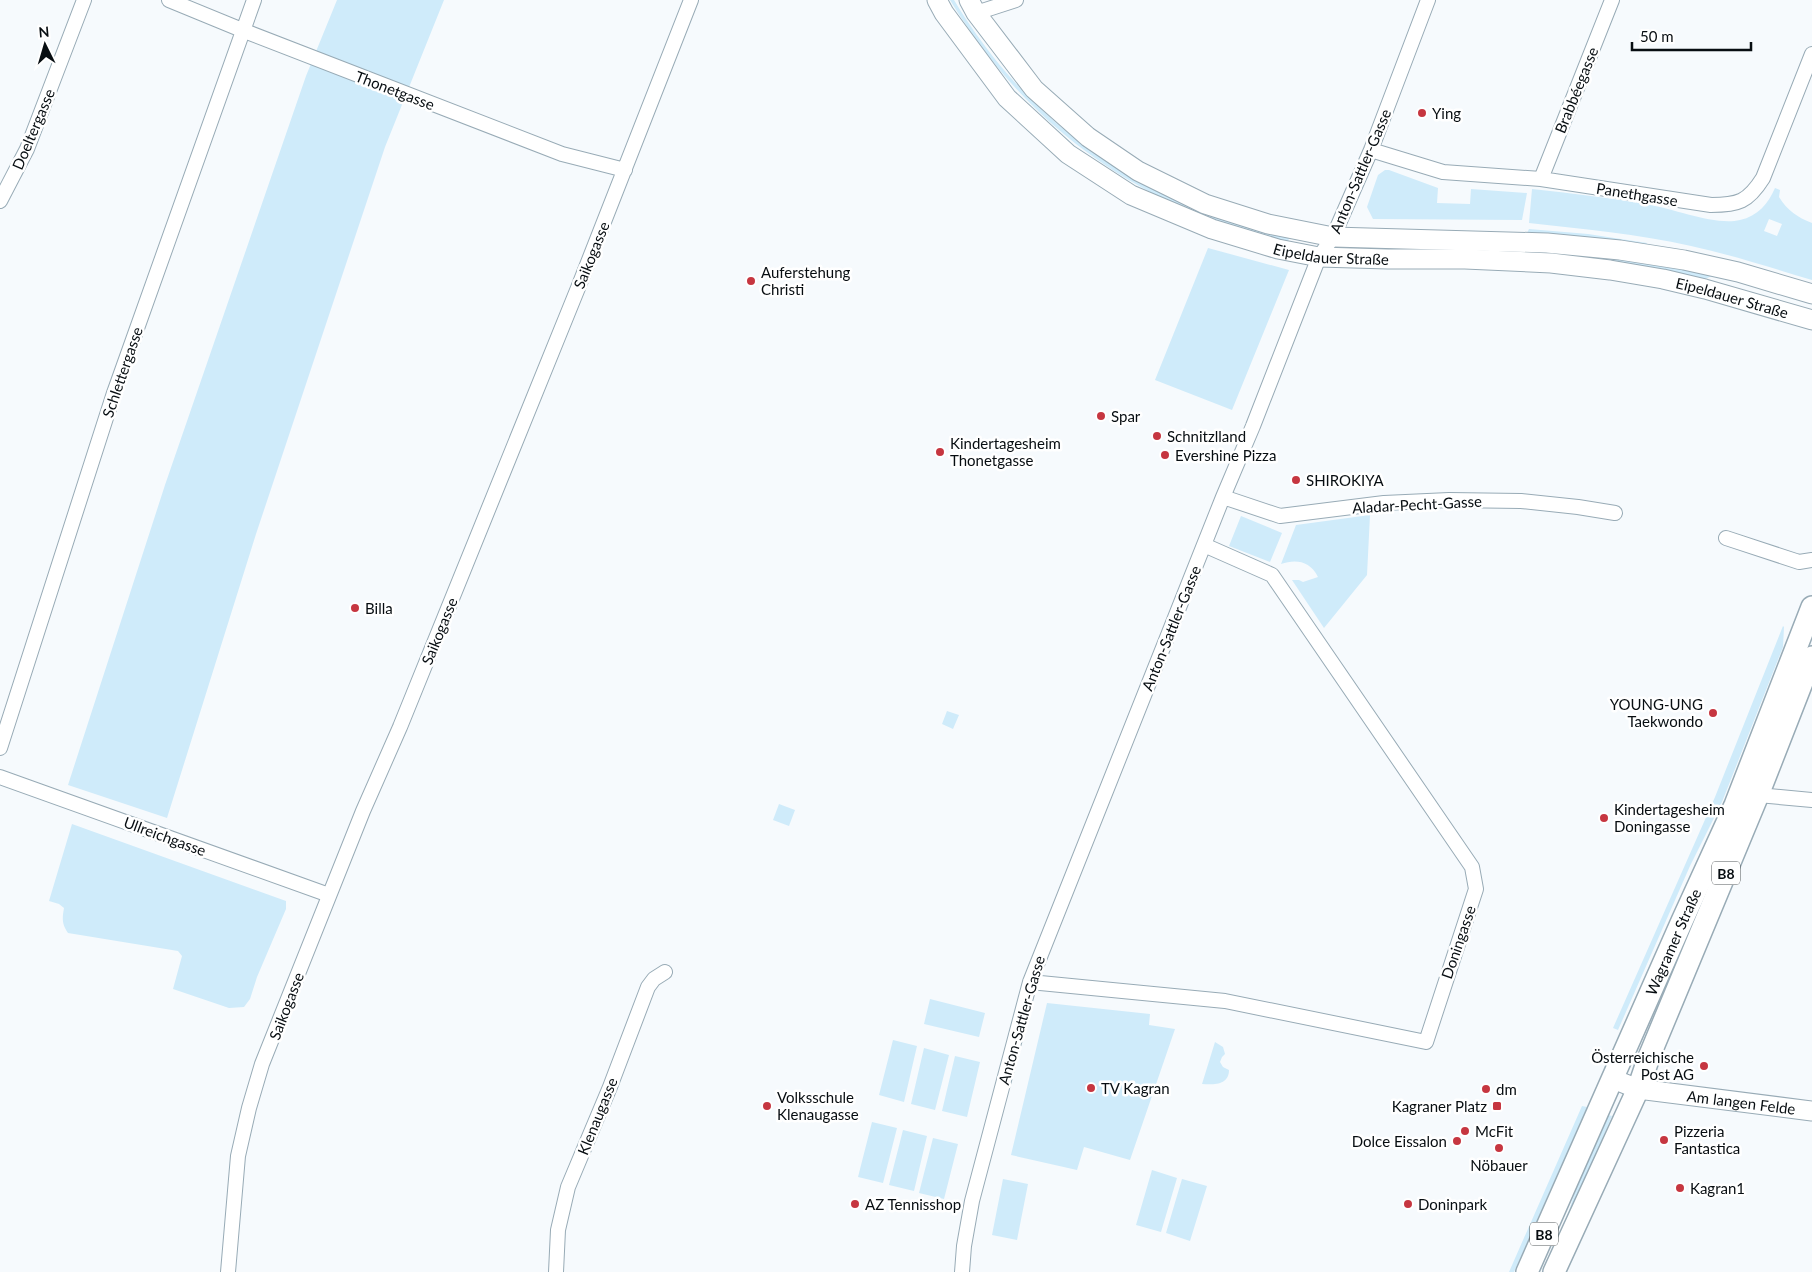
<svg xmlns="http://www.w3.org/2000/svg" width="1812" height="1272" viewBox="0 0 1812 1272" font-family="Lato,sans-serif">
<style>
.green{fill:#cfebfa;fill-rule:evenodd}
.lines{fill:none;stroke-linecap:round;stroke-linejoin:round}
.street-casing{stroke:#98abb6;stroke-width:16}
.secondary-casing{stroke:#98abb6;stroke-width:21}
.primary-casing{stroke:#98abb6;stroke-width:24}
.street{stroke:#fff;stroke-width:14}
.secondary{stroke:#fff;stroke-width:19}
.primary{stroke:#fff;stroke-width:21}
.poi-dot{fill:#c63640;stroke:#fff;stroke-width:2}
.labels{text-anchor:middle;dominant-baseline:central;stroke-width:5;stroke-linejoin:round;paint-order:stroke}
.shield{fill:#fff;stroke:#515658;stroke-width:1}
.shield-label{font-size:14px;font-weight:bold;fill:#070d11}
.street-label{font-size:15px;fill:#070d11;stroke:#fff}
.poi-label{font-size:15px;fill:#070d11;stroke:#fff;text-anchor:start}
</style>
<rect width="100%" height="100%" fill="#f6fafd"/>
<path class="green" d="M337 0H444L385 147 256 534 167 818 68 785 165 485 306 76Z
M950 0H954C1030 127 1147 206 1289 238L1288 242C1270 238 1251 234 1233 228 1110 185 1018 112 950 0Z
M1385 170H1389L1438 188 1437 203 1470 204 1471 189 1527 193 1522 220 1373 219 1367 207 1378 175Z
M1775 188 1780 190 1779 197C1788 211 1797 217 1812 223V280C1772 268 1732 255 1691 246 1638 234 1583 229 1529 223L1532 189C1571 193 1611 198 1650 205 1675 209 1716 226 1740 220 1758 216 1768 204 1775 188ZM1769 219 1782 224 1777 236 1764 231Z
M1529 229 1588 234 1647 243 1646 245 1527 233Z
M1359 247H1467L1611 257 1712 274V276L1705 279 1619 262 1565 256 1358 251Z
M1208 248 1289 270 1232 410 1155 380Z
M1370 515 1367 575 1324 628 1292 580H1299L1303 582 1318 577C1310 561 1296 559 1281 564L1296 525Z
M1241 516 1282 533 1270 562 1229 546Z
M1783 626 1784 627 1783 647 1722 802 1690 866 1618 1030 1613 1028 1715 797Z
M947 711 959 715 953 729 942 724Z
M779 804 795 810 789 826 773 820Z
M72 824 286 901V909L257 977 250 999 244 1007 229 1008 173 989 182 956 178 951 68 933C62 924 62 919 64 908L59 904 49 901Z
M930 999 985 1013 979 1037 924 1024Z
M1047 1003 1150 1014 1149 1025 1175 1029 1130 1160 1084 1147 1077 1170 1011 1155Z
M893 1040 917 1046 904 1102 879 1095Z
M1215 1042 1223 1047 1225 1054 1222 1057 1220 1062 1223 1067 1229 1070C1229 1085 1214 1085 1202 1084Z
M924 1048 949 1055 935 1110 911 1104Z
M955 1056 980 1062 967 1117 942 1111Z
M1582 1106 1587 1107 1514 1272H1509Z
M1608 1115 1612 1116 1562 1233 1579 1179Z
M872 1122 897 1128 883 1183 858 1177Z
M903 1130 927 1136 914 1191 889 1185Z
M933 1138 958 1144 944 1199 919 1193Z
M1152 1170 1177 1178 1161 1232 1136 1225Z
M1003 1179 1028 1184 1017 1240 992 1235Z
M1182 1179 1207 1186 1190 1241 1166 1233Z"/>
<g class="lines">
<defs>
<path id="street" d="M169 0 242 30 562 154 625 170
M976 13 1016 0
M1371 150 1443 172 1541 179 1711 205C1738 205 1748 202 1763 178L1812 54
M1541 179 1612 0
M0 201 27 149 84 0
M1223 497 1280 516 1384 503 1449 500 1521 501 1578 507 1615 513
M1726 538 1799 562 1812 560
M0 748 114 393 254 0
M0 777 329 895
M1758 795 1812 800
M1030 982 1225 1001 1426 1042 1476 889 1472 867 1272 575 1204 545
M228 1272 238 1156 249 1108 262 1064 363 811 400 727 578 288 691 0
M556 1272 558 1230 568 1187 610 1087 648 987 654 979 665 972
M962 1272 964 1246 972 1201 1030 982 1223 497 1253 426 1319 257 1333 237 1371 150 1428 0"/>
<g id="secondary">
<path id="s1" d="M937 0 944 13 1007 98 1068 154 1131 195 1212 229 1278 249 1319 257 1388 259H1465L1551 263 1610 270 1663 279 1705 289 1812 320"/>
<path d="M969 0 976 13 1034 89 1088 137 1138 171 1205 204 1268 224 1333 237 1547 243 1620 250 1684 260 1738 272 1812 294"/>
<path id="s2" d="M1613 1079 1638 1089 1812 1111"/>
</g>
<g id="primary">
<path id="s3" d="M1527 1272 1682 921 1735 805 1812 607"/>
<path d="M1554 1272 1638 1089 1649 1057 1758 795 1812 657"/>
</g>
</defs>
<use href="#street" class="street-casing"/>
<use href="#secondary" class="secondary-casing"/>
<use href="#primary" class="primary-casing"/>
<use href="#street" class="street"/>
<use href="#secondary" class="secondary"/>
<use href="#primary" class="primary"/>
</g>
<g class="poi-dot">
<circle cx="1422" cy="113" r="5"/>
<circle cx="751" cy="281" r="5"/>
<circle cx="1101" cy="416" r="5"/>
<circle cx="1157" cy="436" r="5"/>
<circle cx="940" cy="452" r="5"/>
<circle cx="1165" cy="455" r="5"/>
<circle cx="1296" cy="480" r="5"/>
<circle cx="355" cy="608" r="5"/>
<circle cx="1713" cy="713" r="5"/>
<circle cx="1604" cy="818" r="5"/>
<circle cx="1704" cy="1066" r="5"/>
<circle cx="1091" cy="1088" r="5"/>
<circle cx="1486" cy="1089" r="5"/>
<circle cx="767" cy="1106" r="5"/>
<rect x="1492" y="1101" width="10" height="10" rx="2.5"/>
<circle cx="1465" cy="1131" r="5"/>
<circle cx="1664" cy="1140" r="5"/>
<circle cx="1457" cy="1141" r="5"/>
<circle cx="1499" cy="1148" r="5"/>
<circle cx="1680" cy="1188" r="5"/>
<circle cx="855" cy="1204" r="5"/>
<circle cx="1408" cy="1204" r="5"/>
</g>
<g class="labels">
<g class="shield">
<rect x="1712" y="861.5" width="28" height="23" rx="4"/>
<rect x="1530" y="1222.5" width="28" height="23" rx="4"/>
</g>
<g class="shield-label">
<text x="1726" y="873">B8</text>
<text x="1544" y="1234">B8</text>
</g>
<g class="street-label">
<text transform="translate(395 90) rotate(21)">Thonetgasse</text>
<text transform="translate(1576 90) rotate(-68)">Brabbéegasse</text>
<text transform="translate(33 129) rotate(-67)">Doeltergasse</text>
<text transform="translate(1360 171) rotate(-67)">Anton-Sattler-Gasse</text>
<text transform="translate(1637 194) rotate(9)">Panethgasse</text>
<text stroke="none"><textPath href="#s1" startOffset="489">Eipeldauer Straße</textPath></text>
<text transform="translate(591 255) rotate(-68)">Saikogasse</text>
<text stroke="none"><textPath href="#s1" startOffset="894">Eipeldauer Straße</textPath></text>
<text transform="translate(122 372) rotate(-71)">Schlettergasse</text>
<text transform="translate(1417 504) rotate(-3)">Aladar-Pecht-Gasse</text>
<text transform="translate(1171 628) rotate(-68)">Anton-Sattler-Gasse</text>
<text transform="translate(439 631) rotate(-68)">Saikogasse</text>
<text transform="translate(165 836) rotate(20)">Ullreichgasse</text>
<text stroke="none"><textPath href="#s3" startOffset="361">Wagramer Straße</textPath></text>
<text transform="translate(1458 942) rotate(-71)">Doningasse</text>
<text transform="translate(286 1006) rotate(-69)">Saikogasse</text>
<text transform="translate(1021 1020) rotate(-74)">Anton-Sattler-Gasse</text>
<text stroke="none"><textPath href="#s2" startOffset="131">Am langen Felde</textPath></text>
<text transform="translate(597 1116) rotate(-68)">Klenaugasse</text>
</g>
<g class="poi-label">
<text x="1432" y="113">Ying</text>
<text x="761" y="272">Auferstehung<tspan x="761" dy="17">Christi</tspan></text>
<text x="1111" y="416">Spar</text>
<text x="1167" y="436">Schnitzlland</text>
<text x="950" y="443">Kindertagesheim<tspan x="950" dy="17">Thonetgasse</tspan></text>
<text x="1175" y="455">Evershine Pizza</text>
<text x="1306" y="480">SHIROKIYA</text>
<text x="365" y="608">Billa</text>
<text x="1703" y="704" text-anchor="end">YOUNG-UNG<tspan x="1703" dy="17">Taekwondo</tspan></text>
<text x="1614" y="809">Kindertagesheim<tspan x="1614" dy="17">Doningasse</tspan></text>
<text x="1694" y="1057" text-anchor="end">Österreichische<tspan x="1694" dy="17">Post AG</tspan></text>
<text x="1101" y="1088">TV Kagran</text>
<text x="1496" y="1089">dm</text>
<text x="777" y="1097">Volksschule<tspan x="777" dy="17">Klenaugasse</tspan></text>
<text x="1487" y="1106" text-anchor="end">Kagraner Platz</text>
<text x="1475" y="1131">McFit</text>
<text x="1674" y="1131">Pizzeria<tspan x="1674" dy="17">Fantastica</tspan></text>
<text x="1447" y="1141" text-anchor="end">Dolce Eissalon</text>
<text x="1499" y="1165" text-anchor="middle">Nöbauer</text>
<text x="1690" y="1188">Kagran1</text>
<text x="865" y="1204">AZ Tennisshop</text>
<text x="1418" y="1204">Doninpark</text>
</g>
</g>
<g transform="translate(45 45) rotate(355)" stroke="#ffffff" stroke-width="4" paint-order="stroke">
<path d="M0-4L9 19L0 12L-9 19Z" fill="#070d11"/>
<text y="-8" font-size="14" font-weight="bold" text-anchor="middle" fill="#070d11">N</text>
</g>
<path d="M1632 42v8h119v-8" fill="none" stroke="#070d11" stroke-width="2.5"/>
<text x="1640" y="42" font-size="15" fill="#070d11" stroke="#ffffff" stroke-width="4" paint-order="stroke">50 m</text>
</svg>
